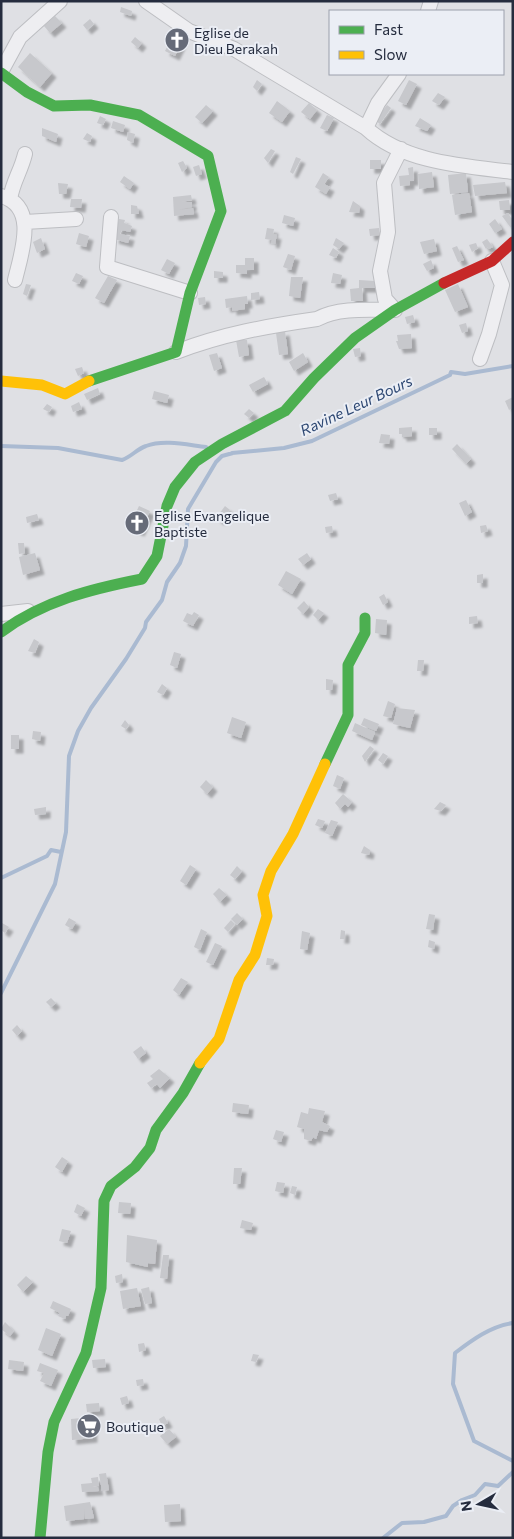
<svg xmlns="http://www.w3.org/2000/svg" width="514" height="1539" viewBox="0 0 514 1539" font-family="Commissioner,sans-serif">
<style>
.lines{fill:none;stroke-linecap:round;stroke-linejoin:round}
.stream{stroke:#aabad1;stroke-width:4}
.building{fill:#c7c8cc;filter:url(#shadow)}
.street-casing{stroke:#bdbec2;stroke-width:16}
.street{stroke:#eeeef1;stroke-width:14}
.fast{stroke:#4caf50;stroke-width:11}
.slow{stroke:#ffc107;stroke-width:11}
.jam{stroke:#c62828;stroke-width:11}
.labels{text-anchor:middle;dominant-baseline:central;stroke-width:4;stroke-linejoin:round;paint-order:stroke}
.poi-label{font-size:14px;fill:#252c3e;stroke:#ebeef5;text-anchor:start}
.water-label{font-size:15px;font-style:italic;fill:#2e4873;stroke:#ebeef5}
</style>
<defs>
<filter id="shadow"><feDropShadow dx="4.5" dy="4.5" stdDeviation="1" flood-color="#0004"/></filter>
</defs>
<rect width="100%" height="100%" fill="#dfe0e4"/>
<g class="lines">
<path class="stream" d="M1 446 58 448 122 460C131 457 137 449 146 446 164 439 188 445 206 447
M232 453 284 448 312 441 450 375 451 372 465 374 513 366
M1 878 47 856 51 850 61 852
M1 993 55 884 66 832 69 756 78 731 91 708 126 659 145 628 146 622 162 600 167 582 180 563 186 546 188 509 216 462 222 456 233 453
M513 1323C491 1326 472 1340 455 1353L453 1384 474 1441 513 1461
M383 1538 402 1523 424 1522 446 1516 453 1506 462 1500 475 1495 485 1484 498 1486 513 1472"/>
</g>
<path class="building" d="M121 7 132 11 131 16 120 12Z
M55 16 62 23 50 33 44 26Z
M90 19 94 24 87 30 83 25Z
M135 37 142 43 138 48 131 42Z
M171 39 181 44 175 56 165 51Z
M30 53 52 73 40 87 18 67Z
M257 80 262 84 257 91 253 87Z
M409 80 417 84 406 105 398 101Z
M438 93 445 97 439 105 432 101Z
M277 101 290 111 282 122 269 113Z
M309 103 317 110 310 119 301 112Z
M206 105 213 111 202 123 195 117Z
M387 105 391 108 380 124 375 120Z
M327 115 334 118 327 131 320 128Z
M100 116 106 119 103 125 97 123Z
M420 118 431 125 427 131 415 126Z
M113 121 125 125 123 132 111 128Z
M42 128 58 134 56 142 42 136Z
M128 132 135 134 133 143 127 140Z
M87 133 92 136 90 142 83 139Z
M271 149 275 151 268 163 264 158Z
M296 157 301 159 293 174 290 172Z
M370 160H381V169H370Z
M183 161 187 168 182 172 178 163Z
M199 165 202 174 196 176 193 167Z
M413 167 414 181H410V185L400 186 399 176 409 175 408 168Z
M432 172 434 187 419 189 418 174Z
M323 173 329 177 324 184 330 187 326 194 315 187Z
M466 173 468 192 450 194 448 175Z
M124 176 134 183 130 189 120 182Z
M505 182 507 193 475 196 473 185Z
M58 183 68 184 66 194H59Z
M469 193 472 212 455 215 452 195Z
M191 195 192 200 181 202H192V207L178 210 193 208 194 214 174 216 173 197Z
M71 199H82L81 208 70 207Z
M509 200 510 210H500L499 201Z
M353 201 360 206 359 213 349 212Z
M131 205 137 206 139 214H131Z
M508 213 513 221 511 228 502 216Z
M284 215 295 218 293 226 282 223Z
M119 219 125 220 124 223 132 226 130 232 122 230 120 234 130 236 128 243 114 239Z
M495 219 502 229 495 233 489 224Z
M267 228 274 229 273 234 277 235 275 244 271 243 272 240 265 239Z
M379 228 380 235 370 236 369 229Z
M79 233 89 236 86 247 76 244Z
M41 238 45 249 37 253 33 242Z
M336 238 344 243 339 249 333 245Z
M434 239 437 251 424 254 420 242Z
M487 239 493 247 489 249 488 247 486 249 482 242Z
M476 243 478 248 472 252 469 245Z
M457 246 464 260 458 262 452 248Z
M333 248 339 252 336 258 329 255Z
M288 254 295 256 291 270 283 267Z
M245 258H254V270H247V274L236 273V265H245Z
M167 259 175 263 169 274 161 270Z
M431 260 434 268 427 271 423 264Z
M214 271 223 272V278H214Z
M76 273 83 276 79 284 72 281Z
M333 273 342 275 340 284 331 283Z
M108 276 117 280 104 303 95 298Z
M291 277H303L300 298 289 296Z
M359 280 375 281V288H362L363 301H351L350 289 359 288Z
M26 284 31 285 27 296 23 294Z
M458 284 468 307 455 312 445 290Z
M259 292 260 299 251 300V293Z
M247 296 248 304H245V309L232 311V307L226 308 225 299Z
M205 297 206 304 199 305 198 298Z
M413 315 415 322 407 324 405 317Z
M466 323 468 331 462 333 459 325Z
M285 331 288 354 279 355 276 333Z
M411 334 412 348 399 349 396 341H398L397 335Z
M236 340H247L249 355 239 357Z
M360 348 361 356 355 357 353 349Z
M217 353 222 368 214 371 209 355Z
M303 353 308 362 294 371 289 362Z
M82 367 84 373 78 376 75 369Z
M264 377 268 384 253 392 249 385Z
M98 388 100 394 87 400 84 394Z
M154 391 169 395 167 403 152 399Z
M513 397V408L509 410 505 401Z
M79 402 82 409 73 412 71 406Z
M47 404 52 407 49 412 43 409Z
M249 409 254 413 249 418 244 414Z
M412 427V436L402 437V434H399V428Z
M429 428H437V435H429Z
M381 434 390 435 389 444 379 443Z
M457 444 471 459 466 464 452 449Z
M336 493 338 499 330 501 328 495Z
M466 500 472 512 465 516 459 503Z
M139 506 150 511 140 532 129 527Z
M225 506 230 510 220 521 216 518Z
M37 514 39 520 27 523 26 517Z
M486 525 488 531 481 533 480 526Z
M332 526 333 532 326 533 325 527Z
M18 543H24L25 553 19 554Z
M35 553 40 570 23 575 19 557Z
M307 553 311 559 303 565 298 559Z
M286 571 301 579 292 594 278 585Z
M483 574V583H477V575Z
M384 594 388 602 383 605 379 597Z
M304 601 309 607 303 614 297 608Z
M318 609 324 613 318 620 313 615Z
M194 612 199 615 193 626 183 621 187 613 192 615Z
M477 616 478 623 469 624V617Z
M376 619 387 620 386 635 375 633Z
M34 639 39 642 35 653 28 651Z
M174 652 181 654 177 668 170 665Z
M418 660H424L423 671H417Z
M326 679 333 680 332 690H326Z
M162 684 167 688 163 695 157 692Z
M388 701 395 704 391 718 383 716Z
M397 708 415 710 410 728 393 724Z
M232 717 246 722 241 738 227 733Z
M364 718 379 724 376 731 361 725Z
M125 720 129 725 126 729 121 726Z
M355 723 375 732 372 740 352 731Z
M33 731 41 732 40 741 32 739Z
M11 735H19V749H11Z
M370 746 374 749 365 762 362 756Z
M383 753 388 756 383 764 378 760Z
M337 775 344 778 340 789 333 786Z
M206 780 213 787 207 794 200 787Z
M343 794 352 802 348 807 345 804 340 809 335 803Z
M440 802 446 805 441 811 434 809Z
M46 807V814L35 815 34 809Z
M318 819 325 821 322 828 315 825Z
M331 820 338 822 332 836 325 833Z
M364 846 370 850 369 855 361 853Z
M190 865 196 869 186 885 180 881Z
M237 866 242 871 235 879 230 875Z
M219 888 227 895 220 902 213 894Z
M237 913 243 919 237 925 231 919Z
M429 914 435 915 433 930 426 929Z
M69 918 76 922 72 929 65 925Z
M231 920 235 924 228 932 224 928Z
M2 923 9 927 5 933 1 930Z
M201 929 207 932 200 950 194 947Z
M341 930 345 931V939H340Z
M302 931 310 933 307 950 300 949Z
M429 940 435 942 434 949 428 947Z
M215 943 222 946 213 965 206 962Z
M267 958 274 959 273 965H266Z
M181 978 188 982 179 995 173 990Z
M51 998 56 1003 51 1007 46 1002Z
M17 1025 22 1031 17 1036 12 1030Z
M141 1046 146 1053 138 1059 133 1052Z
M159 1069 170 1078 160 1088 157 1084 151 1088 147 1083 153 1079 150 1076Z
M233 1103 249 1105 248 1114 232 1112Z
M309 1108 325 1111 322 1122 330 1126 327 1132 319 1130 316 1139 313 1137 311 1141 304 1139V1129L297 1127 301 1112 308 1114Z
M276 1130 284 1132 281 1142 273 1139Z
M62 1157 68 1161 62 1172 55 1167Z
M234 1168H242L240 1184H233Z
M277 1182 285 1183 283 1193 275 1191Z
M292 1186 297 1187 295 1195 290 1193Z
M119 1202 131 1203 130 1214 118 1213Z
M77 1204 85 1208 81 1216 74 1212Z
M242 1220 253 1223 251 1230 240 1228Z
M62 1229 71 1231 67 1243 59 1241Z
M127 1235 157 1240 155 1264 148 1263V1267L126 1262Z
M163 1255H169L167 1279 160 1278Z
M122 1274 123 1282 116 1283 115 1276Z
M26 1276 33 1282 23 1292 17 1285Z
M149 1287 152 1303 145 1304 141 1289Z
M137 1288 141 1306 123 1309 120 1291Z
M53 1301 71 1309 68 1316H66L65 1319 58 1316 60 1313 50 1308Z
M5 1322 14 1331 10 1336 1 1329Z
M46 1328 61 1334 52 1356 38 1350Z
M144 1343 146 1350 139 1352 138 1344Z
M253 1354 259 1355 256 1362 251 1361Z
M105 1359 106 1367 93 1368 92 1360Z
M9 1360 24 1362 23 1371 8 1369Z
M40 1363 58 1370 51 1386 40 1381 44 1373 37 1371Z
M143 1379 144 1385 137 1386 136 1380Z
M127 1396 129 1403 122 1405 120 1398Z
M99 1403 100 1411 87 1412 86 1404Z
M164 1416 168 1423 162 1426 159 1419Z
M92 1417 93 1438 72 1440 71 1419Z
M169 1429 176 1437 167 1444 160 1436Z
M106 1473 109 1490 102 1491 99 1474Z
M98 1477 99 1486 92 1487H98L99 1491 82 1492 81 1484 92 1483 91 1478Z
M90 1502 94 1518 85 1519 84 1509V1519L66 1521 64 1506Z
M180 1504 181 1521 165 1522 164 1505Z"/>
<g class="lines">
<defs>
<path id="street" d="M146 1 189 31 234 49 366 128C404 163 464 166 513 172
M428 11 431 1
M1 72 20 37 60 1
M366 128 378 103 399 74
M1 196C39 206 21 254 15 280
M10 199C13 181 21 171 25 154
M111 217 107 267 190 293
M25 222 76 219
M395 310 385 299 380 271 388 232 384 183 401 149
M176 352C222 334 268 326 317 319 339 307 370 310 395 310
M480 359 489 334 502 285 492 261
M1 614 28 611"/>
</defs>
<use href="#street" class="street-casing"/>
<use href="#street" class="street"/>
<path class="fast" d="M1 73 27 92 54 106 90 105 139 115 208 156 221 211 190 293 176 352 89 381
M1 632C43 601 91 589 142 579L157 556 167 506 175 487 195 462 222 444 285 411 314 378 355 338 395 310 444 283
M325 764 348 715V665L365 633V618
M40 1538 48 1452 54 1422 86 1353 101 1288 104 1201 111 1186 135 1167 150 1148 156 1130 183 1093 200 1063"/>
<path class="slow" d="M1 381 42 385 65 394 89 381
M200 1063 219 1039 239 980 255 955 267 916 263 895 271 871 293 834 325 764"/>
<path class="jam" d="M444 283 492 261 513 242"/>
</g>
<defs>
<symbol id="church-disc" viewBox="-11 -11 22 22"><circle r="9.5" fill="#666b78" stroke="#ebeef5"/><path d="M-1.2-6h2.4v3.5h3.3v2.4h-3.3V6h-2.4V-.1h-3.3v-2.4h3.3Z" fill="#fff"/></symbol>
<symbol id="supermarket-disc" viewBox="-11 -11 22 22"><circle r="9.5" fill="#666b78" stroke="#ebeef5"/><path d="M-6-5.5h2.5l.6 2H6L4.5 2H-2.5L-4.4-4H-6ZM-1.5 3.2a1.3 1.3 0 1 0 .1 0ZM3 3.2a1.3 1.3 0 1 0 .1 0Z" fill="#fff"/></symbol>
</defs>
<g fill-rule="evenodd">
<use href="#church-disc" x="163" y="26" width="28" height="28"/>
<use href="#church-disc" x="123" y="509" width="28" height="28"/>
<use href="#supermarket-disc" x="75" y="1412" width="28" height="28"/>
</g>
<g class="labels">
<g class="poi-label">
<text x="194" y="32">Eglise de<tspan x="194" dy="16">Dieu Berakah</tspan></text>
<text x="154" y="515">Eglise Evangelique<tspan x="154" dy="16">Baptiste</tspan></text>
<text x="106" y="1426">Boutique</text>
</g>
<g class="water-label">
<text transform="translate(356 405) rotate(-25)">Ravine Leur Bours</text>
</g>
</g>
<rect width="514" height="1539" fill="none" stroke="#252c3e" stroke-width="5"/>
<rect x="329" y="10" width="175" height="65" fill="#ebeef5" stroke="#9ca0ac"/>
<rect x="339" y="26" width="25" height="8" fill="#4caf50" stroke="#9ca0ac"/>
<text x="374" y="35" font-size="15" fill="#252c3e">Fast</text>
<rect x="339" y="51" width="25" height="8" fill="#ffc107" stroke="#9ca0ac"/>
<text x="374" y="60" font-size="15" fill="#252c3e">Slow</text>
<g transform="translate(479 1504) rotate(261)" stroke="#ebeef5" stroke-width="4" paint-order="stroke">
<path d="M0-4L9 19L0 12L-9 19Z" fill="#252c3e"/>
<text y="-8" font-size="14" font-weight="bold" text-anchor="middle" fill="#252c3e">N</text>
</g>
</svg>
